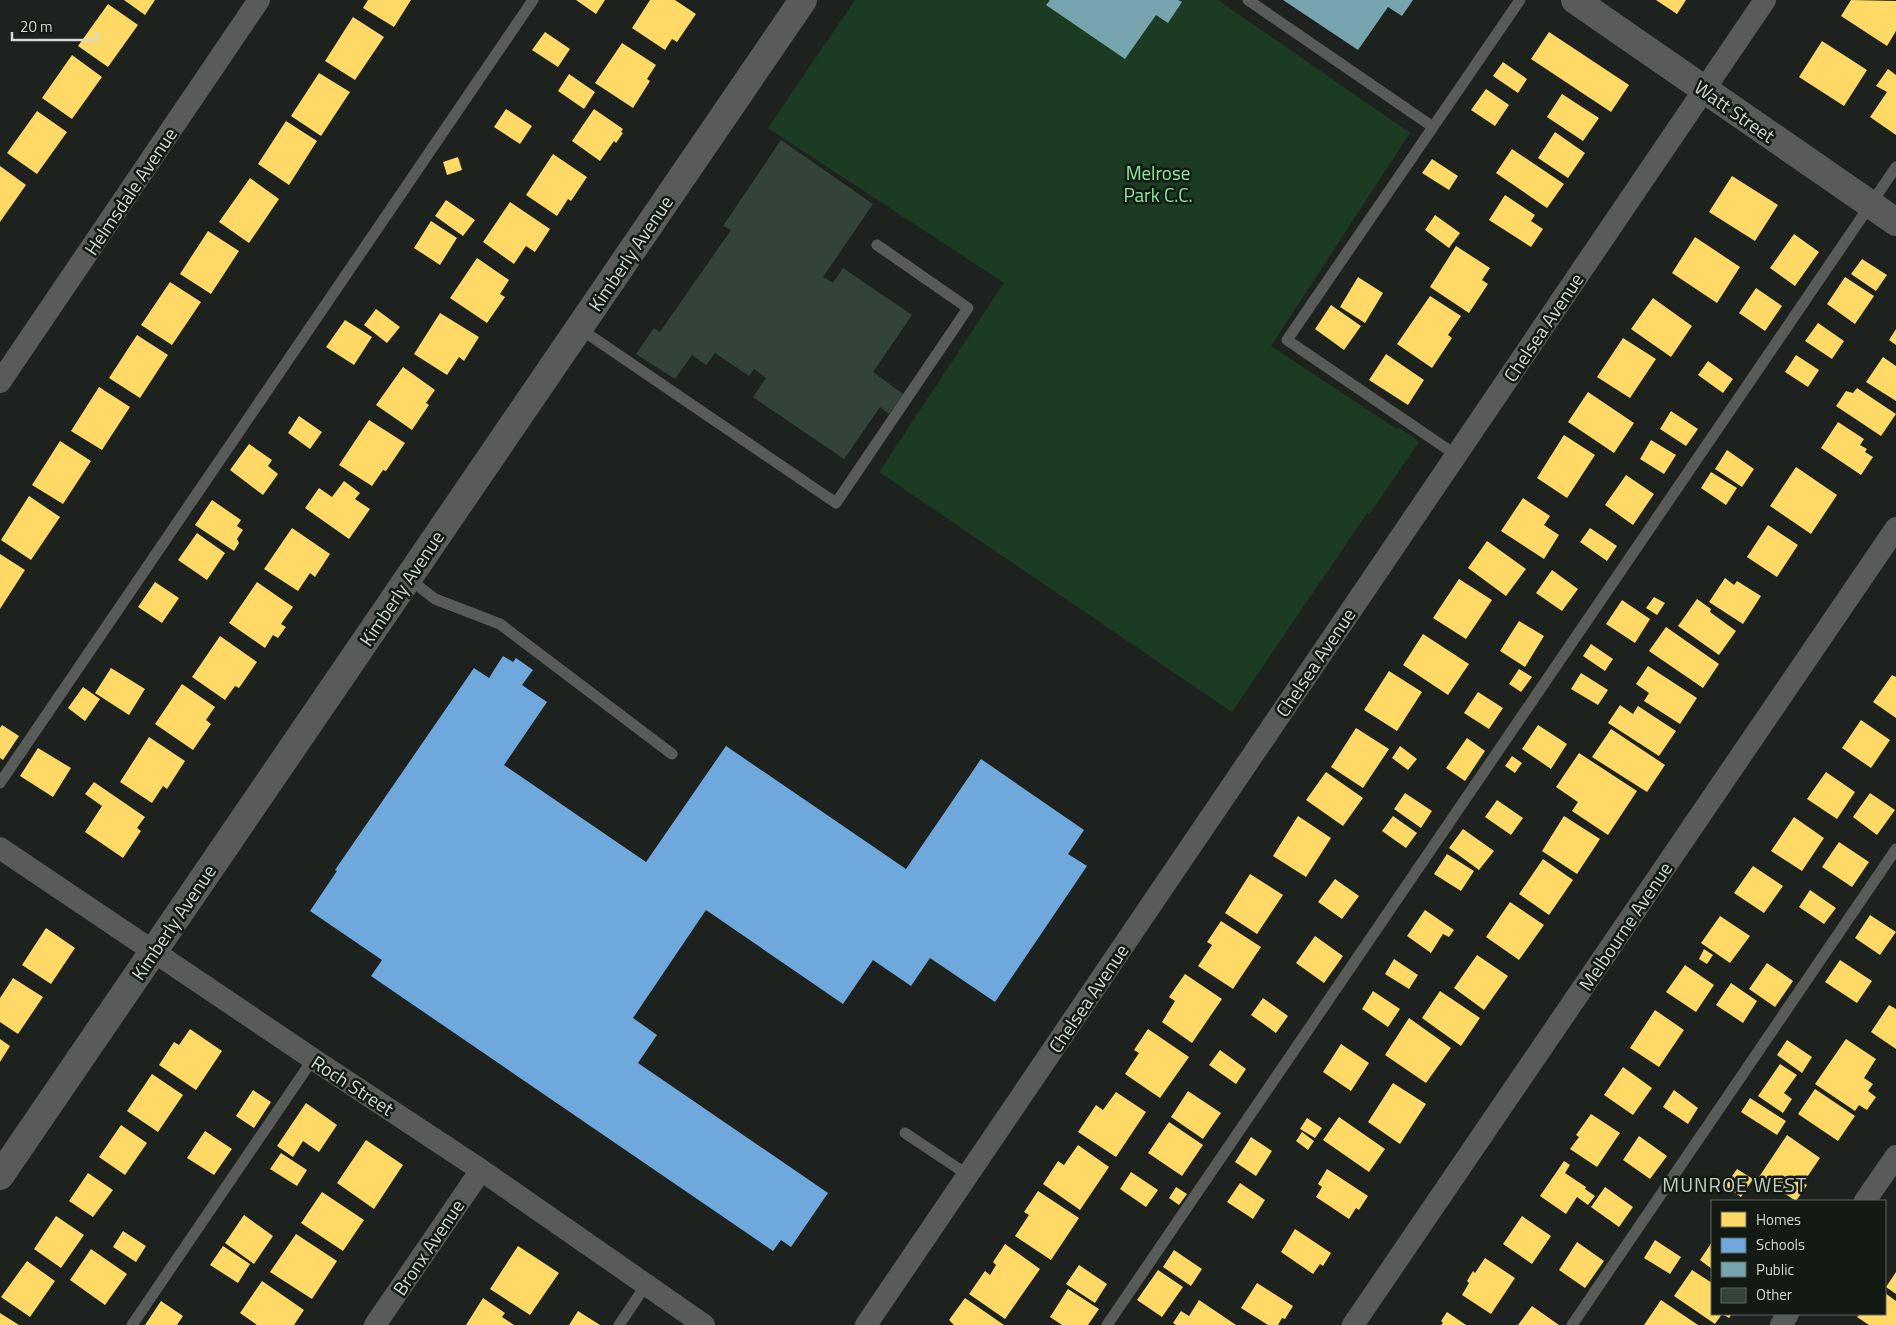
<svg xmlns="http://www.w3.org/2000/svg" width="1896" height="1325" viewBox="0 0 1896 1325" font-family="'Titillium Web',sans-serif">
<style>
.green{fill:#1b3b23}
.homes{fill:#ffd966}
.schools{fill:#6fa8dc}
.public{fill:#76a5af}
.building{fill:#344339}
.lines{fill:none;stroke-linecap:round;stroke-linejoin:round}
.service{stroke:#585b58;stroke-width:11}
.minor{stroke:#585b58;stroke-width:22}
.tertiary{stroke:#585b58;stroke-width:28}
.labels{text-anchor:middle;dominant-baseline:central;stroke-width:5;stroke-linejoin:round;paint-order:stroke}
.street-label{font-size:19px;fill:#d4d9d5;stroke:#131a14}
.park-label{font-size:19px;fill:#8ce8a1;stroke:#131a14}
.neighbourhood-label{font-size:20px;letter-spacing:1px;fill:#c3cdc4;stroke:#131a14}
</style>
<rect width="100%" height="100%" fill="#1e221e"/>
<path class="green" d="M855 0H1218L1410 133 1271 346 1397 429 1399 427 1419 442 1369 515 1367 513 1232 712 879 472 1004 283 768 128Z"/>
<path class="homes" d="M124 0H155L145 15Z
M368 0H411L394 27 363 8Z
M576 0H605L596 14Z
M650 0H675L696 14 677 42 672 39 665 50 632 28Z
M1656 0H1686L1677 14Z
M1851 0 1896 1V31L1887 46 1841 16Z
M108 4 138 25 108 67 78 46Z
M353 17 384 37 355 80 325 61Z
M545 32 570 49 558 67 532 50Z
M1549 32 1629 85 1611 112 1531 59Z
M1822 41 1867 70 1844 106 1799 77Z
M622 43 656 65 647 79 650 81 633 108 595 83Z
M72 55 102 77 72 119 42 98Z
M1503 62 1527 79 1518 93 1493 76Z
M1888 69 1896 75V135L1870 117 1887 92 1876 86Z
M319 73 350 92 321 136 291 116Z
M569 74 595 92 584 109 558 91Z
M1486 89 1509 105 1495 126 1471 110Z
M1562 94 1599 118 1583 141 1547 117Z
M506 109 532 126 520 144 494 127Z
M594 109 623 129 621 132 623 133 616 143 614 141 600 161 572 141Z
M37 111 67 132 37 174 7 153Z
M286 121 317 141 289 185 258 164Z
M1555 132 1585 153 1568 178 1538 158Z
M1512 149 1564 184 1547 208 1496 173Z
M553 154 587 177 571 201 568 199 557 216 526 195Z
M458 157 462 170 447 175 443 162Z
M1432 159 1458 176 1449 190 1422 173Z
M0 166 26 185 0 222Z
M1732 176 1778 205 1755 241 1709 212Z
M250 178 279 199 249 243 219 222Z
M1505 195 1535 215 1531 221 1543 229 1531 247 1489 220Z
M446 200 475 220 463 236 435 216Z
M510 202 550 229 535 252 526 246 514 264 483 242Z
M1435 215 1460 233 1449 248 1425 230Z
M431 221 457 238 440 265 414 248Z
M208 231 239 251 211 294 180 274Z
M1794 234 1819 252 1795 286 1770 268Z
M1695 237 1740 267 1717 303 1672 273Z
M1456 246 1490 268 1482 280 1488 284 1469 313 1430 287Z
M477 258 509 280 500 294 505 297 487 323 450 298Z
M1862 259 1887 275 1876 291 1851 274Z
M1358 277 1383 293 1365 323 1340 307Z
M1845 277 1874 296 1855 324 1827 304Z
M170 282 201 302 172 345 141 325Z
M1756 288 1782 306 1765 331 1739 313Z
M1430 296 1461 316 1448 335 1452 338 1432 368 1397 344Z
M1653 298 1692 326 1671 357 1631 329Z
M1331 305 1361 326 1344 350 1315 329Z
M376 309 400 327 387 343 364 325Z
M440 313 479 337 464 361 459 357 447 375 414 354Z
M345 320 372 337 354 365 326 347Z
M1818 323 1844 341 1832 359 1805 341Z
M1896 329V345L1889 340Z
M137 335 168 355 140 398 109 378Z
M1623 338 1656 359 1630 398 1597 377Z
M1386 354 1424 380 1408 405 1369 380Z
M1796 355 1819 370 1808 387 1785 372Z
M1883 357 1896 366V401L1866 382Z
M1708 361 1733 379 1723 393 1698 375Z
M403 367 435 390 426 403 429 405 412 430 376 405Z
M99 387 130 407 102 450 71 431Z
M1857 388 1896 414 1881 436 1836 406 1846 391 1853 393Z
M1588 392 1634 423 1614 453 1568 422Z
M1671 411 1698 429 1686 446 1660 429Z
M299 416 322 432 310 449 288 433Z
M369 420 405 443 386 471 383 470 372 486 339 465Z
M1838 422 1864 439 1860 445 1867 449 1865 452 1873 457 1861 475 1821 448Z
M1564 435 1595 455 1567 498 1537 478Z
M1651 440 1676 455 1664 474 1640 459Z
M60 441 91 461 63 504 32 485Z
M249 444 272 460 268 466 278 474 263 495 230 470Z
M1727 450 1754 469 1742 487 1715 469Z
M1796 467 1837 495 1811 534 1770 506Z
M1711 472 1737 488 1726 505 1701 488Z
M1626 475 1654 494 1633 525 1605 505Z
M344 481 360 493 355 499 370 509 349 539 305 508 319 488 332 497Z
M29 496 60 517 31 560 1 540Z
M1523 498 1550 516 1544 525 1559 535 1544 559 1501 531Z
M212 500 241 520 237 526 243 530 237 539 239 543 234 551 195 525Z
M1768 525 1798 545 1777 577 1747 557Z
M292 528 330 554 315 577 310 573 298 591 264 569Z
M1590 528 1617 546 1607 561 1580 542Z
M197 533 225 553 207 580 178 560Z
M1487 541 1526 569 1506 596 1468 568Z
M0 554 25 570 0 609Z
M1552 570 1578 589 1562 611 1536 593Z
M1725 578 1734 585 1737 581 1761 596 1743 624 1709 602Z
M1459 579 1492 600 1466 639 1433 618Z
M155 582 179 598 162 623 138 607Z
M257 582 293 607 281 624 286 627 278 638 273 635 265 648 229 623Z
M1654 597 1665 603 1657 615 1646 608Z
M1697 599 1711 609 1710 612 1736 631 1719 655 1678 626Z
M1622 600 1650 619 1635 643 1606 624Z
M1519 621 1544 636 1525 667 1500 651Z
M1666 627 1719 664 1703 688 1649 651Z
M1423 634 1469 664 1448 695 1403 665Z
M220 636 257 662 239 688 235 686 225 700 192 677Z
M1591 644 1613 659 1605 671 1583 656Z
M1648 666 1697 698 1680 724 1644 701 1649 693 1636 684Z
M111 668 145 689 129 715 95 693Z
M1519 669 1532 677 1521 692 1509 684Z
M1389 671 1422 692 1397 731 1364 710Z
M1581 673 1608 690 1598 705 1571 689Z
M1892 675 1896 677V718L1873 702Z
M182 684 215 707 206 720 211 724 193 750 155 724Z
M83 687 100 699 85 721 68 708Z
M1478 692 1503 708 1489 729 1464 713Z
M1620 705 1633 714 1638 706 1676 731 1659 756 1608 723Z
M1861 720 1890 740 1871 768 1842 748Z
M2 725 19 736 3 760 0 758V728Z
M1538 725 1567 744 1551 769 1522 749Z
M1356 728 1389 749 1363 788 1331 767Z
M1611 729 1665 765 1647 792 1592 757Z
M149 737 185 761 167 789 163 786 152 803 120 782Z
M1467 738 1485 751 1465 781 1446 768Z
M1400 746 1417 759 1408 770 1392 758Z
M38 748 71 768 53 797 20 776Z
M1579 753 1637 791 1608 835 1572 811 1578 802 1556 787Z
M1512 756 1522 763 1515 773 1505 766Z
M1326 772 1363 798 1343 826 1306 800Z
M1826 772 1855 792 1837 819 1807 799Z
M94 782 145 817 137 828 141 831 123 858 85 832 102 806 85 794Z
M1405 793 1432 811 1421 828 1394 809Z
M1870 793 1895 810 1877 835 1853 817Z
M1497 800 1523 818 1511 835 1485 817Z
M1298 816 1331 838 1306 877 1273 856Z
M1393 816 1417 833 1406 848 1382 831Z
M1564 816 1600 839 1577 874 1542 851Z
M1794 817 1824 838 1802 871 1771 851Z
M1463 829 1494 851 1479 870 1449 848Z
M1839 842 1869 862 1852 887 1822 867Z
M1447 854 1474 871 1461 891 1434 874Z
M1543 859 1573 880 1549 915 1519 894Z
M1753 866 1783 886 1764 913 1734 893Z
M1250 874 1283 895 1257 934 1225 913Z
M1335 879 1359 896 1342 919 1318 902Z
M1810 890 1836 908 1824 924 1799 907Z
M1510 902 1544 925 1519 960 1486 937Z
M1425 910 1454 930 1449 937 1443 934 1431 953 1407 936Z
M1870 915 1896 932 1880 955 1855 938Z
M1720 916 1750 936 1730 963 1701 943Z
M1221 921 1261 947 1233 989 1198 966 1212 945 1207 942Z
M46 928 75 948 51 984 22 965Z
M1315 936 1343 956 1324 983 1296 963Z
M1704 949 1713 955 1707 964 1699 959Z
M1477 955 1508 976 1484 1010 1454 988Z
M1394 959 1418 975 1409 989 1385 974Z
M1840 960 1872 981 1857 1003 1825 982Z
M1767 963 1793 981 1775 1007 1749 989Z
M1685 965 1714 985 1696 1012 1666 992Z
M1185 974 1222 999 1192 1043 1162 1022 1175 1001 1169 997Z
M13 978 43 997 18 1034 0 1022V998Z
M1731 983 1757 1001 1743 1023 1716 1005Z
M1373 991 1400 1009 1388 1027 1362 1009Z
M1440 991 1480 1018 1461 1046 1422 1018Z
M1263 998 1288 1016 1276 1033 1251 1015Z
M1889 1005 1896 1009V1049L1871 1032Z
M1655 1010 1684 1030 1659 1067 1630 1048Z
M1409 1018 1451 1048 1426 1083 1385 1055Z
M190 1029 222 1051 196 1090 159 1065 174 1042 179 1045Z
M1148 1029 1189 1057 1160 1098 1125 1074 1139 1053 1134 1050Z
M0 1039 10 1046 0 1062Z
M1846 1039 1876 1059 1864 1078 1873 1084 1868 1091 1876 1097 1867 1110 1859 1105 1855 1111 1815 1084Z
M1787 1040 1812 1057 1802 1073 1777 1055Z
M1341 1044 1369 1063 1351 1091 1323 1072Z
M1220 1050 1246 1069 1236 1084 1209 1065Z
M1780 1064 1797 1075 1784 1093 1792 1099 1783 1113 1758 1096Z
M1623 1067 1652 1088 1633 1115 1604 1095Z
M152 1074 183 1095 158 1132 127 1111Z
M1393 1083 1426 1104 1400 1144 1368 1122Z
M1815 1089 1855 1116 1838 1141 1798 1114Z
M253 1090 271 1102 254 1128 236 1116Z
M1674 1090 1698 1108 1688 1124 1663 1107Z
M1188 1091 1221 1113 1203 1139 1171 1117Z
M1116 1092 1146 1112 1116 1157 1078 1132 1096 1105 1103 1110Z
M1750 1098 1786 1121 1777 1135 1741 1112Z
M306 1103 337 1125 319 1152 303 1141 293 1157 277 1146Z
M1591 1114 1620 1133 1597 1167 1570 1149 1579 1137 1576 1135Z
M1339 1117 1385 1149 1369 1172 1323 1140Z
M1307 1118 1322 1128 1315 1138 1300 1129Z
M1169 1122 1203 1145 1182 1176 1148 1153Z
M121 1125 147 1143 125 1175 99 1157Z
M205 1131 232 1149 214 1175 187 1158Z
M1302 1132 1314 1141 1308 1150 1296 1141Z
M1787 1135 1820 1158 1803 1183 1807 1185 1796 1201 1759 1177Z
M1639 1136 1667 1156 1650 1179 1623 1160Z
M1251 1137 1272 1151 1256 1176 1235 1162Z
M366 1140 403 1165 374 1209 337 1183Z
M1078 1145 1109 1167 1080 1210 1043 1184 1058 1161 1064 1165Z
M281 1153 307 1170 297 1186 270 1169Z
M1564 1161 1570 1165 1565 1173 1586 1187 1585 1189 1595 1196 1588 1205 1577 1197 1566 1214 1540 1196Z
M1327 1169 1368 1196 1359 1210 1356 1208 1349 1219 1316 1197 1322 1187 1318 1184Z
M1737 1169 1753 1179 1741 1197 1725 1186Z
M1131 1172 1158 1190 1146 1207 1120 1189Z
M88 1173 113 1190 93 1217 69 1201Z
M1240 1183 1265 1200 1253 1219 1227 1202Z
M1176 1187 1187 1194 1179 1205 1169 1198Z
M1605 1187 1633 1207 1619 1227 1591 1207Z
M1038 1191 1079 1218 1051 1260 1015 1236 1029 1215 1024 1212Z
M322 1192 364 1220 343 1251 301 1223Z
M244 1215 273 1236 254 1264 225 1243Z
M56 1216 84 1235 61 1268 34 1249Z
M1522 1216 1551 1236 1532 1264 1503 1244Z
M1295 1229 1331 1253 1323 1266 1320 1264 1313 1274 1281 1252Z
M123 1231 146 1246 136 1262 113 1247Z
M296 1234 337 1261 312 1299 270 1272Z
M1655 1240 1681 1257 1670 1274 1644 1258Z
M1577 1242 1604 1261 1585 1288 1559 1270Z
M1712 1242V1269L1700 1260Z
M1005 1244 1040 1269 1005 1319 969 1294 985 1271 990 1275 996 1265 993 1262Z
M223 1246 250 1264 238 1283 210 1265Z
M518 1246 559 1273 530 1315 490 1289Z
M91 1249 127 1274 105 1305 70 1280Z
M1174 1250 1202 1269 1191 1286 1163 1267Z
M1485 1258 1515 1278 1491 1314 1462 1295 1469 1283 1467 1281 1473 1271 1475 1273Z
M27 1261 55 1281 30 1317 1 1297Z
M1079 1265 1107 1284 1095 1303 1066 1284Z
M1158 1270 1183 1287 1162 1317 1137 1300Z
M1692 1270 1712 1283V1314H1732L1729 1318 1722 1314 1715 1324 1674 1296Z
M1896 1272V1294L1886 1287Z
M262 1281 304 1310 294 1325H257L240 1313Z
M1257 1283 1293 1306 1285 1319 1282 1318 1278 1325H1268L1241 1308Z
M1068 1289 1099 1309 1088 1325H1062L1050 1317Z
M1885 1293 1896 1301V1325H1869L1857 1317 1860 1314H1885Z
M483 1298 505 1313 502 1317 514 1325H466Z
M965 1298 1004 1325H954L949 1320Z
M1199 1300 1236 1325H1176L1173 1323 1181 1311 1189 1316Z
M1661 1300 1698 1325H1644Z
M161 1301 183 1316 177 1325H145Z
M1532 1306 1559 1325H1518Z
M578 1311 600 1325H569Z
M1447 1312 1466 1325H1441L1443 1323 1441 1321Z
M0 1313 19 1325H0Z"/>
<path class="schools" d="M503 656 513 662 516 658 533 670 522 685 547 702 504 765 646 862 726 746 906 869 981 759 1084 830 1068 854 1087 866 995 1002 930 958 911 986 873 960 843 1004 706 910 633 1018 657 1035 638 1063 828 1193 791 1247 781 1240 773 1251 371 976 382 960 310 911 337 871 335 870 474 668 489 678Z"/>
<path class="public" d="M1050 0H1178L1182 2 1168 23 1156 15 1125 59 1046 5Z
M1283 0H1413L1402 16 1388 7 1358 50Z"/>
<path class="building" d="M781 140 873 204 823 277 833 283 843 268 912 315 873 372 903 394 889 414 880 407 844 459 753 397 766 378 754 369 749 376 715 353 706 365 692 355 675 379 636 354 654 328 660 332 731 230 723 226Z"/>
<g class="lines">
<path class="service" d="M1248 0 1433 127 1520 0
M1433 127 1287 340 1456 455
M579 328 836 503 968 308 877 245
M408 578 435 599 500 624 672 754
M0 783 533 0
M905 1133 968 1175
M132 1325 313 1059
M619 1325 646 1285
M1107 1325 1896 167
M1572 1325 1896 849"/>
<path class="minor" d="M0 382 259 0
M0 848 313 1059 481 1170 704 1325
M1865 1201 1896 1156
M375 1325 481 1170
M866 1325 1765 0
M1353 1325 1896 528
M1781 1325 1788 1314"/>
<path class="tertiary" d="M1575 0 1896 222
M0 1176 803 0"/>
</g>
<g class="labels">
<g class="street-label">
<text transform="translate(1735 111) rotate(35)">Watt Street</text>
<text transform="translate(130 191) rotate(-56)">Helmsdale Avenue</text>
<text transform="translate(630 253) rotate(-56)">Kimberly Avenue</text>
<text transform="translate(1543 327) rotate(-56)">Chelsea Avenue</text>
<text transform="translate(401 588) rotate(-56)">Kimberly Avenue</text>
<text transform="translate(1315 662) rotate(-56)">Chelsea Avenue</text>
<text transform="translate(173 922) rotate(-56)">Kimberly Avenue</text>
<text transform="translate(1625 926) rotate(-56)">Melbourne Avenue</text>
<text transform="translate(1088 998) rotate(-56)">Chelsea Avenue</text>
<text transform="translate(353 1085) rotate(33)">Roch Street</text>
<text transform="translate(428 1247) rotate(-56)">Bronx Avenue</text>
</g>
<g class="park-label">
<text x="1158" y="172">Melrose<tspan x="1158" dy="22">Park C.C.</tspan></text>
</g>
<g class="neighbourhood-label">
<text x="1735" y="1184">MUNROE WEST</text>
</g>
</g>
<rect x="1711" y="1200" width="175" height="115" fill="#131a14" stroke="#606661"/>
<rect x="1721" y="1212" width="25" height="15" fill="#ffd966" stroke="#606661"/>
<text x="1756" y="1225" font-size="15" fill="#d4d9d5">Homes</text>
<rect x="1721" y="1238" width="25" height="15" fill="#6fa8dc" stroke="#606661"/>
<text x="1756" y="1250" font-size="15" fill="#d4d9d5">Schools</text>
<rect x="1721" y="1262" width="25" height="15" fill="#76a5af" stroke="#606661"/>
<text x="1756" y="1275" font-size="15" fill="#d4d9d5">Public</text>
<rect x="1721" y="1288" width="25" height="15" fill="#344339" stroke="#606661"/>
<text x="1756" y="1300" font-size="15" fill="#d4d9d5">Other</text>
<path d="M12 32v8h85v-8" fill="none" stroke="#d4d9d5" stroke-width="2.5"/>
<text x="20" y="32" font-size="15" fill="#d4d9d5" stroke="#131a14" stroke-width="4" paint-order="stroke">20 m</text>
</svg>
